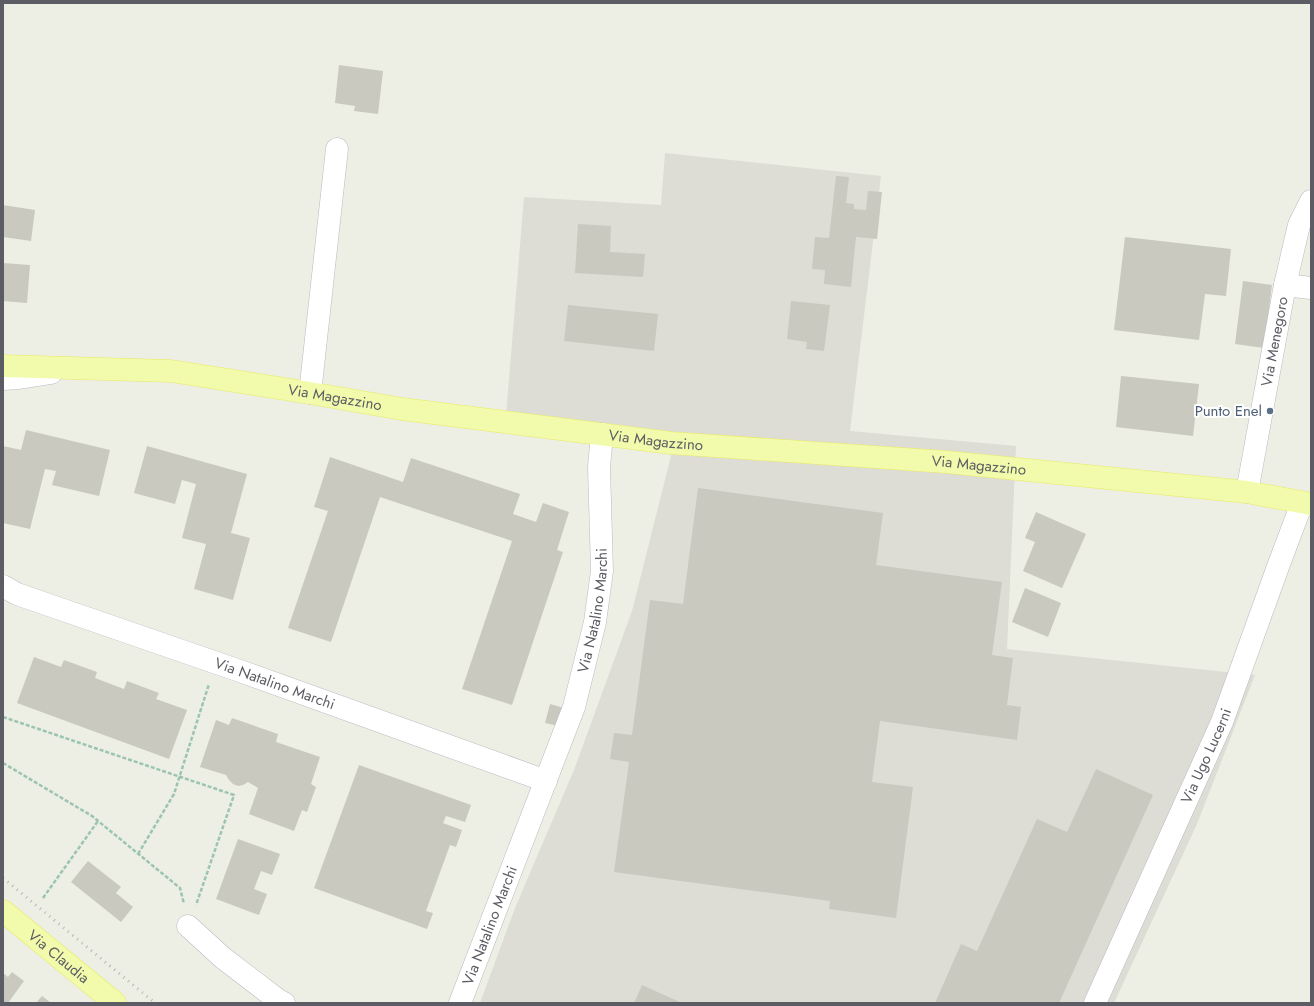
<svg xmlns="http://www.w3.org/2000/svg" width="1314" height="1006" viewBox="0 0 1314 1006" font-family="Jost,sans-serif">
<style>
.industrial{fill:#ddddd6}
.building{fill:#c9c9c0}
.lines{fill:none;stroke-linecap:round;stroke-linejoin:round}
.minor-casing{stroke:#b9bac0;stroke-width:23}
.major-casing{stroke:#eae961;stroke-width:23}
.path{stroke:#9cc4b2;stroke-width:2.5;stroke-dasharray:4 2;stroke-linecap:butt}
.minor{stroke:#fff;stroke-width:22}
.major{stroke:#f2fbac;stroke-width:22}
.rail{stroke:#b7b7b8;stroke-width:3;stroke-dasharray:1 5;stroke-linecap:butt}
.service-dot{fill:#5c6f8a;stroke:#fff;stroke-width:1.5}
.labels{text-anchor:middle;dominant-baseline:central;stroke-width:4;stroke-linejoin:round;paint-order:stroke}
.street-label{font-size:15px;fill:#5c5d64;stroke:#fff}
.service-label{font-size:15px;fill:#4e5e75;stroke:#fff;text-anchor:end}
</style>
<rect width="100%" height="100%" fill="#edeee4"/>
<path class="industrial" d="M665 153 881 176 850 431 1016 446 1007 649 1255 675 1197 824 1114 1003H480L515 908 574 770 632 611 675 440 506 416 524 197 661 205Z"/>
<path class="building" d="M339 65 383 71 378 114 354 111 355 106 335 103Z
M836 176 849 177 846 203 854 204V209L866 210 868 191 882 192 877 239 856 237 851 287 824 284 825 270 812 269 815 237 829 238Z
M3 205 35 210 31 241 3 237Z
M578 224 611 226 610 252 645 254 643 277 575 273Z
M1125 237 1231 249 1226 296 1205 294 1199 340 1114 330Z
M3 263 30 265 27 303 3 301Z
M1243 281 1272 285 1264 348 1235 344Z
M791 301 830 305 824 351 806 349 807 342 787 339Z
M568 305 658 314 654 351 564 341Z
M1121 376 1199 384 1193 436 1116 427Z
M26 430 110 450 99 496 52 485 56 471 45 469 30 529 3 523V446L21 450Z
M147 446 247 474 231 533 250 538 233 600 194 589 206 544 182 538 196 484 182 480 175 504 134 493Z
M330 457 403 482 411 458 520 494 513 514 536 522 543 503 569 512 557 550 563 552 512 705 462 689 512 541 380 497 331 642 288 628 328 511 314 507Z
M698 488 883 513 876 565 1002 582 992 655 1013 658 1007 705 1021 707 1017 740 880 721 872 782 913 787 896 918 829 909 830 901 614 872 629 762 610 759 614 733 632 735 650 600 683 604Z
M1036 512 1086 534 1062 588 1023 571 1035 542 1025 538Z
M1025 588 1061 603 1048 637 1012 622Z
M34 657 61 667 64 660 97 672 95 678 124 689 127 681 159 693 156 699 187 710 169 759 17 703Z
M550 704 564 708 559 726 545 723Z
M232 718 278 734 276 742 320 757 311 784 316 787 307 812 302 810 294 831 249 814 258 788 248 782 243 785 238 786 233 784 229 780 226 775 200 767 216 720 229 725Z
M359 765 471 805 465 822 446 816 443 823 462 830 456 847 450 845 426 911 433 913 427 929 314 888Z
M1096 769 1153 795 1059 1003H935L961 944 977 951 1037 819 1067 832Z
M238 839 280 854 272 875 261 871 254 889 267 894 259 915 216 899Z
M88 861 121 887 116 893 133 907 121 922 71 882Z
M12 972 24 981 8 1003H3V973L8 977Z
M642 985 682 1003H634Z
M42 996 51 1003H36Z"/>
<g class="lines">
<defs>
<g id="minor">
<path d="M1285 285 1311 288"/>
<path d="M3 379 19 378 51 373"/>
<path d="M310 393 337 149"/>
<path id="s1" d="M1247 492 1285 285 1299 225 1311 201"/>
<path id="s2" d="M3 586 17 594 240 671 546 781"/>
<path d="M188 926 223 958 278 1000 284 1003"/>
<path id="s3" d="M460 1003 574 707 595 622 602 571 599 467 602 434"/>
<path id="s4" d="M1095 1003 1222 722 1279 564 1302 503"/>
</g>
<g id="major">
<path id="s5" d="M3 366 171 371 310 393 402 409 671 443 947 462 1247 492 1311 504"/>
<path id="s6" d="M3 911 115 1003"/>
</g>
</defs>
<use href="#minor" class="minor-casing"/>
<use href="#major" class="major-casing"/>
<path class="path" d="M3 717 234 795 196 905
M3 763 92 816 180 888 184 904
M138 854 174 794 209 684
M43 898 98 821"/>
<use href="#minor" class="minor"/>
<use href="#major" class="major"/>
<path class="rail" d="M3 878 155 1003"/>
</g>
<circle class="service-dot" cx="1270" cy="411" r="4"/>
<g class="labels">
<g class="street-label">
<text stroke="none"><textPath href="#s1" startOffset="153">Via Menegoro</textPath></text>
<text stroke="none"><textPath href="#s5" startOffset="334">Via Magazzino</textPath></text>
<text stroke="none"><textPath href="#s5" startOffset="658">Via Magazzino</textPath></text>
<text stroke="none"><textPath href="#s5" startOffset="982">Via Magazzino</textPath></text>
<text stroke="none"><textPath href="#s3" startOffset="416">Via Natalino Marchi</textPath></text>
<text stroke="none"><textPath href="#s2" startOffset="289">Via Natalino Marchi</textPath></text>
<text stroke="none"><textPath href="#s4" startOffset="271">Via Ugo Lucerni</textPath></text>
<text stroke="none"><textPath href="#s3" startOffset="83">Via Natalino Marchi</textPath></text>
<text stroke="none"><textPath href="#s6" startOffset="72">Via Claudia</textPath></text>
</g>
<g class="service-label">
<text x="1262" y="411">Punto Enel</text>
</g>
</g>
<rect width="1314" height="1006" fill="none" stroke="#5c5d64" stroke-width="8"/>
</svg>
